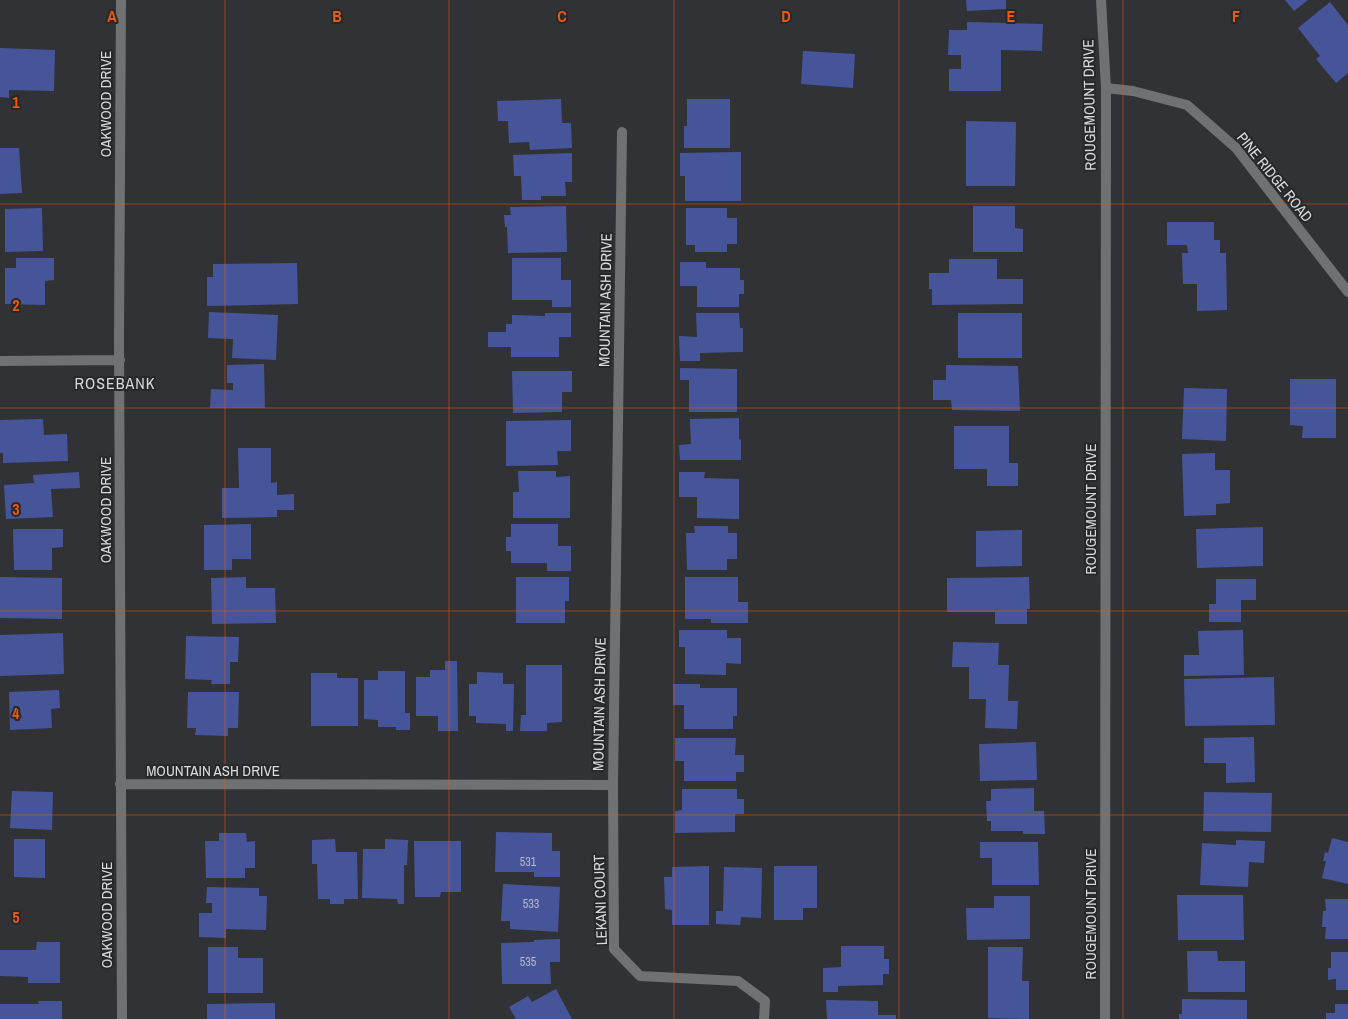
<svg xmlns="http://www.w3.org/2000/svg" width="1348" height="1019" viewBox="0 0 1348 1019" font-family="'Archivo Narrow',sans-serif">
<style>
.building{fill:#465599}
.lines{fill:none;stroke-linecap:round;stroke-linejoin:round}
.street{stroke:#707172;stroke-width:10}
.grid{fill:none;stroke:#e8590c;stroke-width:1;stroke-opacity:0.55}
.labels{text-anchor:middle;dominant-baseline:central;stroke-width:4;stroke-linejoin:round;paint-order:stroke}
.number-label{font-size:12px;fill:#b4b8ca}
.street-label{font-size:15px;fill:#d8d9da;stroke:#27282b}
.neighbourhood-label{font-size:16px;letter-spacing:1px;fill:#d8d9da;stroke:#27282b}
.grid-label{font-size:16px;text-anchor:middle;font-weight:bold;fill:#e8590c;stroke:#27282b;stroke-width:4;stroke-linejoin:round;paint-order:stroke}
</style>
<rect width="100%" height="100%" fill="#313235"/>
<path class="building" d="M966 0H1006V9L967 11Z
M1285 0H1308L1294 11Z
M1330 2 1348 25V73L1336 83 1316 59 1320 56 1298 28Z
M967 22 1043 24 1042 51 1001 50V91H949V69H961V55H948L949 30H967Z
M0 48 55 50 54 91 9 90V98L0 97Z
M803 51 855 54 853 88 801 84Z
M561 99 562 123H571L572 148 530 150 529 142 509 143 508 121H498L497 101Z
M687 99H730V148H684V126H687Z
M966 121 1016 122 1015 186H966Z
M0 148H19L22 193 0 194Z
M741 152V201H685V176H680V153Z
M572 153V182H565L566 196H541V200H522L521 176H514L513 155Z
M566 206 567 252 508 253 507 227H505L504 215H511L510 207Z
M973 206H1015V228L1023 229V252H973Z
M42 208 43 251 5 252V209Z
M686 208H727V218H737V244H727V252H695V245H686Z
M1167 222H1214V240H1220V253H1226L1227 310 1197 311V284H1183L1182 253H1188L1187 245H1167Z
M16 258H54V280L45 281V305L5 304V268H16Z
M512 258H561V280H571V307H552V300H512Z
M949 259H997V279H1023V304L932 305V289H929V273H949Z
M680 262H706V268H740V280H744V294H739V307H697V286H680Z
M297 263 298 304 207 306V277H213V264Z
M209 312 278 315 276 360 232 358 233 339 208 338Z
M545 313H571V337H559V357H511V347H488V332H506V324H512V315L545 316Z
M696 313H739L740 328H743V352L700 353V361H680L679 336 697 337Z
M958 313H1022V358H958Z
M264 364 265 408H210L211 389 233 390V383H227V365Z
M946 365 1018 366 1020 411 952 410 951 400H933V380H946Z
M680 368 737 369V412H689V380H680Z
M512 371H572V392H562V412L513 413Z
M1290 379H1336V438H1302L1303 426 1290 425Z
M1184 388 1227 389 1226 441 1182 439Z
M739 418V439L741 440V460H680L679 445 691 444 690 419Z
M43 419 44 435 67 434 68 461 3 463V453H0V420Z
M571 420V451H557L558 465 506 466V421Z
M954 426H1009V463H1018V486H987V469H954Z
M238 448H271V483L277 482V495L294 494V510H277V517L222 518V488H239Z
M1215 453V470H1230V503L1216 504V515L1184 516 1182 454Z
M518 471H556V477L570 476V518H513V492H519Z
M79 472 80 488 51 489 53 517 6 519 4 485 34 483 33 475Z
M679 472H705L704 478 739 479V519L697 518V497H679Z
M251 524V559H232V570H204V525Z
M511 524H558V546H571V571H547V563H511V551H506V537H511Z
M694 526H728V533H737V559H727V570H687L686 533H695Z
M1263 527V566L1197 568 1196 529Z
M13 529H63V547L52 548V570H14Z
M1022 530V566L976 567V531Z
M0 577 62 578V619L0 618Z
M246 577V588H275L276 623 212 624 211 578Z
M516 577H569V601H565V623H516Z
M685 577H738V602H748V623H711V619H685Z
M1029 577 1030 609H1027V624H995V612H947V578Z
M1216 579H1256V600H1241V622H1209V604H1216Z
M679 630H727V638H741V664L726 663V675L685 674V647H679Z
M1243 630 1244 675 1184 676V655H1199L1198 631Z
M63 633 64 674 0 676V635Z
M186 636 239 637 238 662H230V684H211L212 680 185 679Z
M953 642 999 643 998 665H1009L1008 701H1018L1017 729 985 728 986 699H969V667H952Z
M445 661H457L458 731H438V716H416V677H430V670H445Z
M526 665H562V722L547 723V731H520L521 715H526Z
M378 671H405V713H410V730H396V727H378V720L364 719V680H378Z
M477 672 503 673V684H514L513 731H506V724L476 723V716H469V684H477Z
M311 673H337V678H358V726H311Z
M1274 677 1275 725 1185 726 1184 679Z
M673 684H700V688H737V716H733V729H684V705H673Z
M59 690 60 708 51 709 52 728 10 730 9 692Z
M188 692H239L238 728H228V736L195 735 196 728H187Z
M1254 737 1255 782 1226 783V763H1204V738Z
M675 738H736L735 755H744V772H736V781H684V761H675Z
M1036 742 1037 780 980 781 979 744Z
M1034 788V811H1044L1045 834H1023V831H991V821H987L986 801H991V789Z
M682 789H737V799H744V814H735V832L675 833V811L682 810Z
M12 791 53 792 52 830 10 828Z
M1204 792 1272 793 1271 832 1203 831Z
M496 832 552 833V851H560V877H534V872H495Z
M219 833H246L247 842 255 841V868H245V878H206L205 841H219Z
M1332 838 1348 842V884L1322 878 1326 861H1323L1325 852 1328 853Z
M14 839H45V878L14 877Z
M335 839 336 852H357L358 899H344V904H330V899H318L317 864H312V840Z
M385 839 408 840 407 865H404V904H398L397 899 362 898 363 849H385Z
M1236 840 1265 841 1264 863 1249 862 1248 887 1200 885 1202 843 1236 845Z
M414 841H461V892H441L440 897H415Z
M980 842H1038L1039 885H992V858H980Z
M709 866V925H672V910L665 909 664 877H672V867Z
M774 866H817V908H803V920H774Z
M724 867 762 868 761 918 741 917 740 925 716 924V911H723Z
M503 884 560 887 558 932 510 929V921H501Z
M207 887 259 888V896H267L266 930 226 929V938L199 937V913H212V903H206Z
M1177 895H1243L1244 940H1178Z
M994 896H1030V939L967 940 966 908H994Z
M1325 899H1348V939H1325L1326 927H1322L1323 911H1326Z
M560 939V962H550L551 984H502L501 943 534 942V940Z
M37 942H60V983H28V977L0 976V950H36Z
M841 946H884V959H889V974H883V985L838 986V992H823V968L841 967Z
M208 947H238V958H263V993H208Z
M988 947H1023L1022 981H1029V1019L988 1018Z
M1187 951H1217L1218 961H1245V992H1188Z
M1331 952H1348V990H1336V979L1328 980V968H1331Z
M556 989 572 1019H516L509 1007 528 996 532 1002Z
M1182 999 1247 1000V1019H1179V1014H1182Z
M826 1000 878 1001V1015H896V1019H827Z
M38 1001H62V1019H0V1004H39Z
M275 1003V1019H207V1004Z
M1335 1004H1348V1019H1326V1013H1335Z"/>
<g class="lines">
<path class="street" d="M121 0 119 335 122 1019
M1101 0 1106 88 1105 1019
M1106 88 1133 91 1187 105 1236 148 1348 292
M622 132 613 785 614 949 640 976 738 981 765 1001 764 1019
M0 361 120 360
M120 784 613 785"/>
</g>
<path class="grid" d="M225 0V1019M449 0V1019M674 0V1019M899 0V1019M1123 0V1019M0 204H1348M0 408H1348M0 611H1348M0 815H1348"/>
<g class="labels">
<g class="number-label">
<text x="528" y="862">531</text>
<text x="531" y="904">533</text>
<text x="528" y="962">535</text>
</g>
<g class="street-label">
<text transform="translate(105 104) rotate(-90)">OAKWOOD DRIVE</text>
<text transform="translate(1089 105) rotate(-91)">ROUGEMOUNT DRIVE</text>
<text transform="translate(1275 177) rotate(51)">PINE RIDGE ROAD</text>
<text transform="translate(605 300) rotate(-89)">MOUNTAIN ASH DRIVE</text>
<text transform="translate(1090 509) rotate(-90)">ROUGEMOUNT DRIVE</text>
<text transform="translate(105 510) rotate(-90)">OAKWOOD DRIVE</text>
<text transform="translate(599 704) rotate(-89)">MOUNTAIN ASH DRIVE</text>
<text x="213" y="770">MOUNTAIN ASH DRIVE</text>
<text transform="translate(600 900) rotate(-92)">LEKANI COURT</text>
<text transform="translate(1090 914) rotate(-90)">ROUGEMOUNT DRIVE</text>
<text transform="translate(106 915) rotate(-90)">OAKWOOD DRIVE</text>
</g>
<g class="neighbourhood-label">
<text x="115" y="383">ROSEBANK</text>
</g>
</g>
<g class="grid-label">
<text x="112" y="22">A</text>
<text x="337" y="22">B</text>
<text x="562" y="22">C</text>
<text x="786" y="22">D</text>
<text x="1011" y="22">E</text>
<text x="1236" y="22">F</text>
<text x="16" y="108">1</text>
<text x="16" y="311">2</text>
<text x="16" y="515">3</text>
<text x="16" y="719">4</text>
<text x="16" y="923">5</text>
</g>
</svg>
